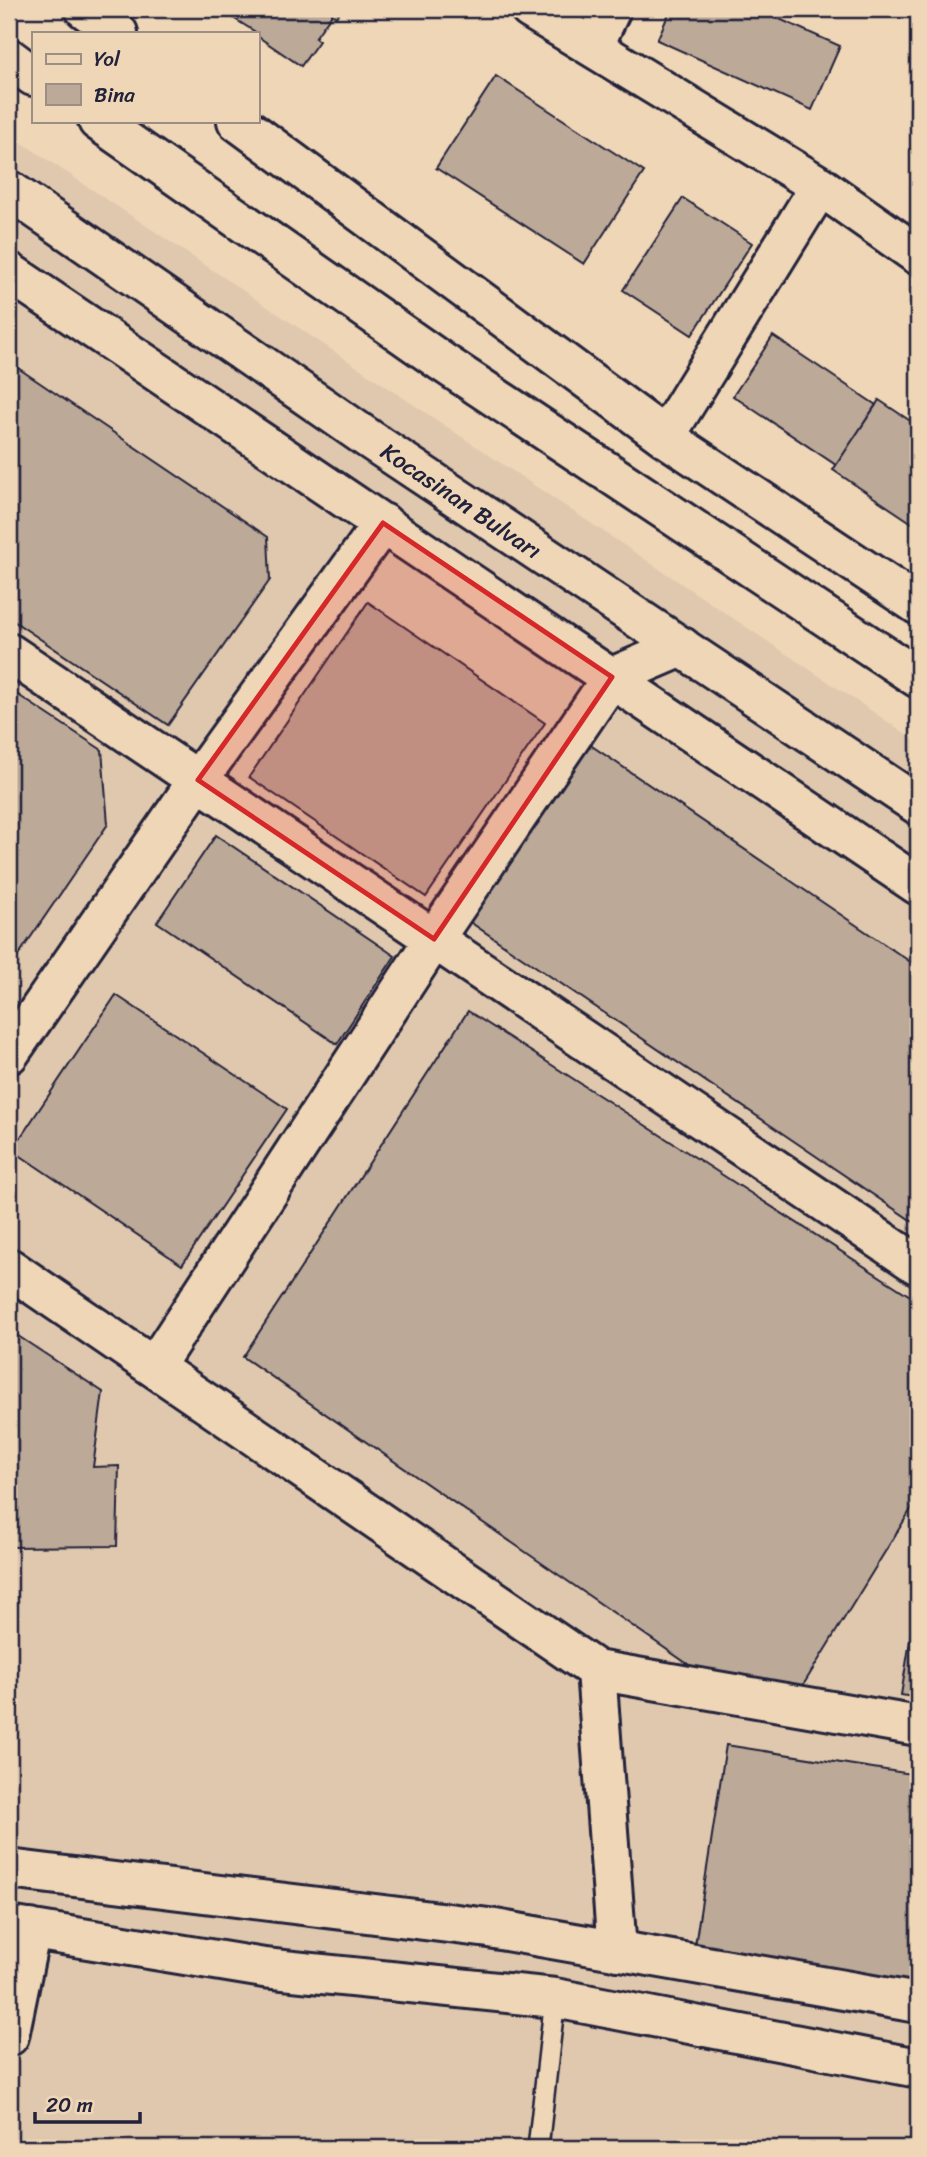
<svg xmlns="http://www.w3.org/2000/svg" width="927" height="2157" viewBox="0 0 927 2157" font-family="Sriracha,sans-serif">
<style>
.built{fill:#e0c8ae}
.building{fill:#bca998;stroke:#22223b;stroke-width:2}
.lines{fill:none;stroke-linecap:round;stroke-linejoin:round}
.service-casing{stroke:#22223b;stroke-width:24}
.minor-casing{stroke:#22223b;stroke-width:44}
.trunk-casing{stroke:#22223b;stroke-width:44}
.service{stroke:#efd6b7;stroke-width:19}
.minor{stroke:#efd6b7;stroke-width:38}
.trunk{stroke:#efd6b7;stroke-width:38}
.marked{fill:#d62828;fill-opacity:0.2;stroke:#d62828;stroke-width:5;stroke-linejoin:round}
.labels{text-anchor:middle;dominant-baseline:central;stroke-width:6;stroke-linejoin:round;paint-order:stroke}
.street-label{font-size:24px;fill:#22223b;stroke:#efd6b7}
</style>
<rect width="100%" height="100%" fill="#efd6b7"/>
<filter id="ink" filterUnits="userSpaceOnUse"><feTurbulence type="fractalNoise" baseFrequency=".0143" numOctaves="2"/><feDisplacementMap in="SourceGraphic" scale="14" xChannelSelector="R" yChannelSelector="G"/><feConvolveMatrix kernelMatrix="1 2 1 2 8 2 1 2 1" color-interpolation-filters="sRGB"/></filter>
<g filter="url(#ink)">
<path class="built" d="M9 134 918 742V2148H9Z"/>
<path class="building" d="M219 9H342L336 17 332 14 315 38 319 41 301 66 257 36V33Z
M671 9H757L840 46 812 110 657 40Z
M496 76 644 172 584 264 436 168Z
M683 198 752 243 692 335 623 290Z
M773 336 876 405 836 465 733 396Z
M9 362 268 537 270 580 168 725 9 618Z
M879 400 918 426V527L833 470Z
M368 602 545 723 426 897 249 777Z
M9 689 102 750 108 824 9 969Z
M583 740 918 967V1225L464 918Z
M216 835 395 956 337 1044 157 922Z
M116 995 287 1109 182 1265 12 1150Z
M468 1011 918 1301V1498L802 1687 695 1669 243 1357Z
M9 1330 103 1392 93 1467 119 1466 117 1546 9 1547Z
M918 1593V1698L901 1695Z
M726 1745 918 1775V1987L694 1952Z"/>
<g class="lines">
<defs>
<path id="service" d="M538 2148 555 1998"/>
<path id="minor" d="M85 9 118 33
M530 9 820 186 918 255
M593 47 611 9
M237 121 665 437 918 605
M9 272 918 885
M665 437 820 186
M9 653 918 1265
M9 1054 198 780 383 523
M9 1268 596 1670 918 1726
M154 1367 434 939 612 677 682 647
M596 1670 617 1951
M9 1869 489 1928 918 2003
M9 1926 264 1968 555 1998 918 2068
M9 2036 31 1929"/>
<path id="trunk" d="M9 58 33 76
M98 121 442 362 918 678
M9 190 369 439 918 805"/>
</defs>
<use href="#service" class="service-casing"/>
<use href="#minor" class="minor-casing"/>
<use href="#trunk" class="trunk-casing"/>
<use href="#service" class="service"/>
<use href="#minor" class="minor"/>
<use href="#trunk" class="trunk"/>
</g>
</g>
<path class="marked" d="M383 523 612 677 434 939 198 780Z"/>
<g class="labels">
<g class="street-label">
<text transform="translate(461 501) rotate(34)">Kocasinan Bulvarı</text>
</g>
</g>
<rect width="927" height="2157" fill="none" stroke="#efd6b7" stroke-width="35"/>
<rect x="18" y="18" width="892" height="2122" fill="none" stroke="#22223b" stroke-width="2.5" filter="url(#ink)"/>
<rect x="32" y="32" width="228" height="91" fill="#efd6b7" stroke="#9d8e85" stroke-width="2"/>
<rect x="46" y="54" width="35" height="10" fill="#efd6b7" stroke="#9d8e85" stroke-width="2"/>
<text x="94" y="66" font-size="21" fill="#22223b">Yol</text>
<rect x="46" y="84" width="35" height="21" fill="#bca998" stroke="#9d8e85" stroke-width="2"/>
<text x="94" y="102" font-size="21" fill="#22223b">Bina</text>
<path d="M35 2112v10h105v-10" fill="none" stroke="#22223b" stroke-width="3.5"/>
<text x="46" y="2112" font-size="21" fill="#22223b" stroke="#efd6b7" stroke-width="5" paint-order="stroke">20 m</text>
</svg>
